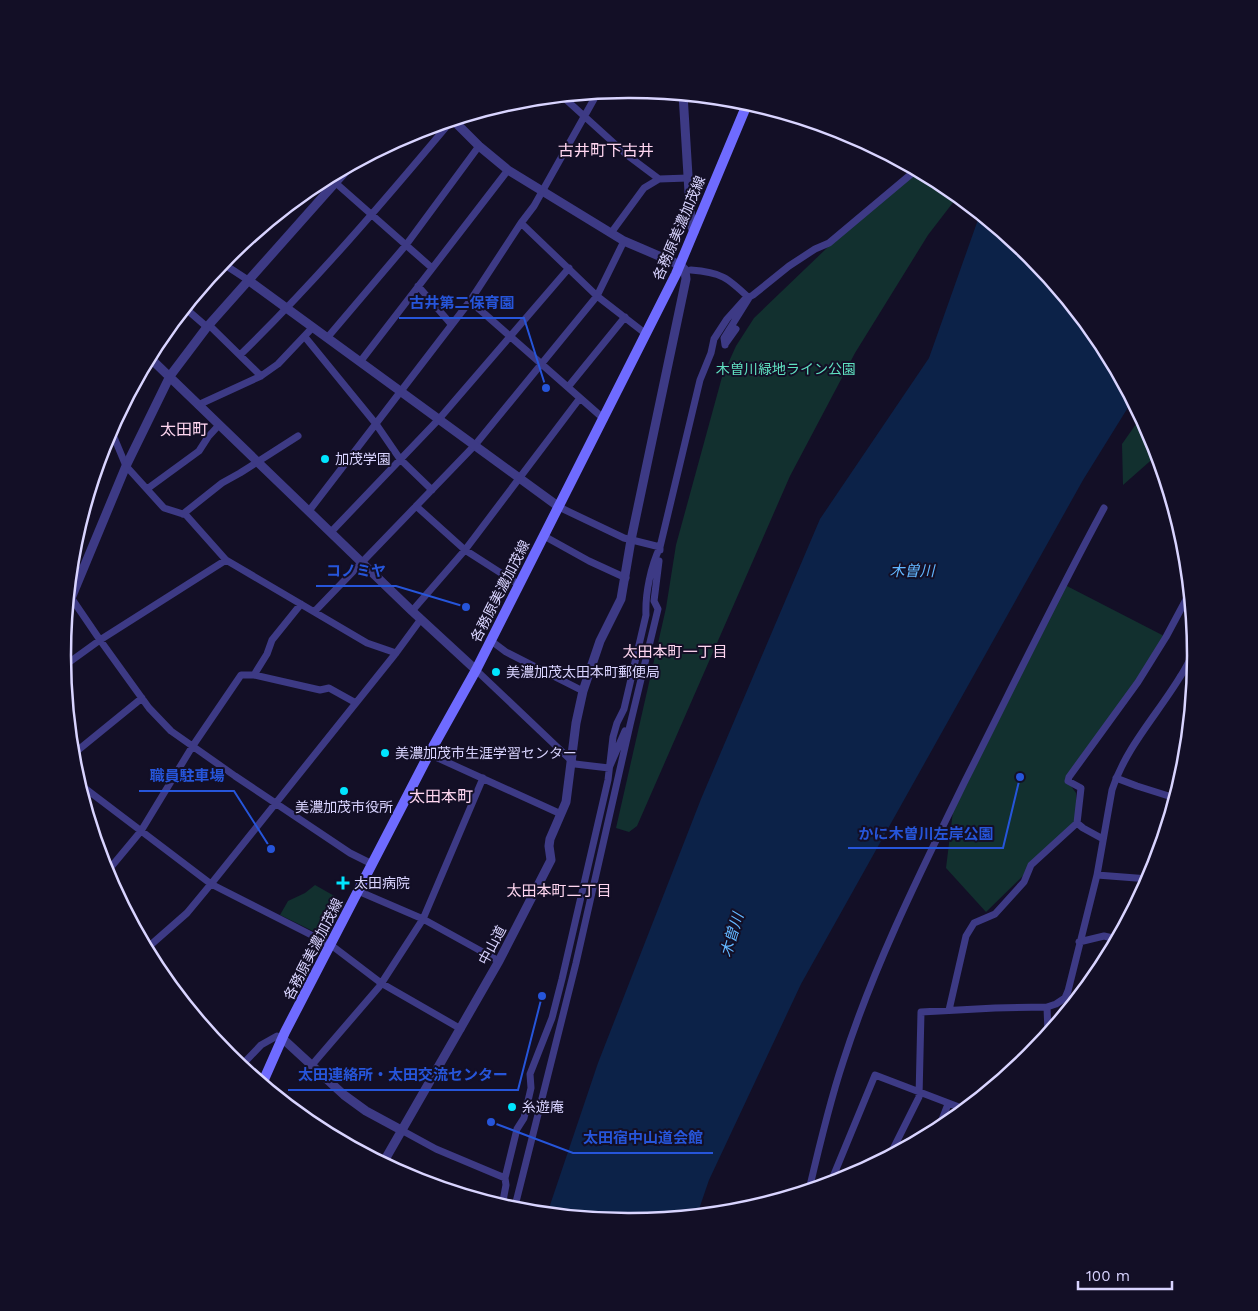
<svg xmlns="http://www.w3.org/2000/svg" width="1258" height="1311" viewBox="0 0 1258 1311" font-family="'Work Sans','Noto Sans JP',sans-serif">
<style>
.green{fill:#12302f}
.water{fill:#0c2248}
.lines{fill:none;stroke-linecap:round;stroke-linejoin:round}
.minor{stroke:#3d3a85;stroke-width:7}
.tertiary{stroke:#3d3a85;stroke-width:9}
.secondary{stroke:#6f6bff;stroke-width:10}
.poi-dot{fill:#00e5ff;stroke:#130f26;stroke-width:2}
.labels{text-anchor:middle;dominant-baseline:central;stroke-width:4;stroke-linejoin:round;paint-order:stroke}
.street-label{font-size:14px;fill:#d9d4ff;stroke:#130f26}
.park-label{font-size:14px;fill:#5fe0c0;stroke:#130f26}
.poi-label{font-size:14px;fill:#d9d4ff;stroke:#130f26;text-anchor:start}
.water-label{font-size:15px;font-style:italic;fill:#62b6ff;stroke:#130f26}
.neighbourhood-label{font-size:15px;fill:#ffd6f0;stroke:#130f26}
.quarter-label{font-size:16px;fill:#ffd6f0;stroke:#130f26}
.rim{fill:none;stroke:#d9d4ff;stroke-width:2.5}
.leader{fill:none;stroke:#2655da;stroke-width:2}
.callout-dot{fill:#2655da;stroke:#130f26;stroke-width:2}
.callout-label{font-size:15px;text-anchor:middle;font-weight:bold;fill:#2655da;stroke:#130f26;stroke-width:4;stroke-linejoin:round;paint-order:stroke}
</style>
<rect width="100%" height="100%" fill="#130f26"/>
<path class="green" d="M919 171 944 185 958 196 928 235 855 353 790 476 637 826 629 832 616 828 666 608 676 545 722 377 736 346 754 318 829 246Z
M1141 417 1152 439 1157 455 1123 485 1122 444Z
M1063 584 1166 637 1066 779 1076 793 1077 823 986 912 946 868 954 803Z
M315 885 345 902 329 933 319 934 280 915 288 901 305 893Z"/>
<path class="water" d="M980 214 1030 255 1100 341 1132 401 1083 480 801 984 709 1180 697 1215 629 1222 547 1214 598 1063 701 799 820 519 929 358Z"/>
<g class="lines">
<path class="minor" d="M562 96 627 155 659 179
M329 177 432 268
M521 223 597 296 646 334
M611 233 644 188 659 179 688 178
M222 263 248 280
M691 270C721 272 728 278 749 298L724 338 725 345
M418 286 451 324
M470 301 604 419
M185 308 207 327
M209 325 261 376
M305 337 376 424 400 459 432 490
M327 338 406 245 479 146
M726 343 736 329
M240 355C316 281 384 201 452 120
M360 362 508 170
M568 387 625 317
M198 405 261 376 278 364 313 327
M111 430 126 466 164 508 186 515 226 560 367 643 396 653
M147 489 199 451 208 437 219 425
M416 506 465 550 518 584
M559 507 624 538 660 547V550
M309 511 470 301 521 223 534 206 598 92
M183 514 222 483 240 473 298 436
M331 532 439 419 569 268
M544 536 589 561 626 578
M70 596 100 640 149 708 171 731 235 776 350 853 372 864
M315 611 475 445 597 296 624 241
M412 611 465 550 580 398
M490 640 506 652 583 691
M64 666 100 640 226 560
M476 670 575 764 609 768 625 731
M254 675 267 654 272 640 301 604
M429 754 561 814
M72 755 142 698
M1116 778 1137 786 1175 798
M78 783 211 884 331 945 381 983 461 1029
M1103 839 1083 828 1077 823 1081 788 1068 781 1069 777 1138 682 1166 637 1189 594
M106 873 141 831 192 747 241 675H254L320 690 329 688 356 703
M1097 875 1149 879
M358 891 423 919 499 961
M1079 942 1104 936 1117 939
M146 949 187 913 211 884 396 653 421 619
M1047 1007 1048 1033
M949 1010 966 936 974 923 995 914 1024 882 1031 865 1077 823
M241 1066 261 1045 277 1036 282 1038
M311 1066 379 987 423 919 483 778
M938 1130 948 1104
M403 1131 436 1149 505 1178
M890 1155 919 1097 921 1012 995 1008 1047 1007 1056 1004 1065 998 1068 991 1097 875 1112 790C1126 747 1157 715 1180 677 1186 668 1190 659 1195 650
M830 1184 875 1075 964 1109
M809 1190C819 1147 829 1104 843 1062 874 965 920 873 965 781 1011 690 1055 598 1104 508
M502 1206 506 1185 505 1178 517 1129 524 1118 531 1088 530 1074 552 1018 562 979 608 780 613 737 617 723 624 709 646 615C645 593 651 566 660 547L700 380 711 353 714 339 727 319 744 300 753 295 789 266 815 249 829 243 916 170
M514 1210 576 963 630 725 658 609 654 601 659 561"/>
<path class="tertiary" d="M683 94 691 225 694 232
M248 280 559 507
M149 357 412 611 476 670
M67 608 126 466 170 376 207 327 351 165
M282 1038 344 1095 366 1111 403 1131
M383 1163 499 961 551 860 549 846 550 839 566 802 576 723 583 691 600 641 621 599 631 540 686 279 685 270 680 265 624 241 508 170 479 146 453 120"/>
<path class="secondary" d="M262 1084 285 1032 429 754 476 670 676 274 748 102"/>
</g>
<g class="poi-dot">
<circle cx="325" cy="459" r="5"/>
<circle cx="496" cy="672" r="5"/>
<circle cx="385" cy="753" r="5"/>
<circle cx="344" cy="791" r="5"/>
<path d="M340.5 875.5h5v5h5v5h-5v5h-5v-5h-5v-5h5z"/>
<circle cx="512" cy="1107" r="5"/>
</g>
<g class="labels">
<g class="street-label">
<text transform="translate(679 228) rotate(-67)">各務原美濃加茂線</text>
<text transform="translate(500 591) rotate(-63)">各務原美濃加茂線</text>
<text transform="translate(492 945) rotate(-62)">中山道</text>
<text transform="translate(313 949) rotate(-63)">各務原美濃加茂線</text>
</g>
<g class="park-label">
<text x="786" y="369">木曽川緑地ライン公園</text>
</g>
<g class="poi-label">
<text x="335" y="459">加茂学園</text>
<text x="506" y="672">美濃加茂太田本町郵便局</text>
<text x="395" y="753">美濃加茂市生涯学習センター</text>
<text x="344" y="807" text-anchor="middle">美濃加茂市役所</text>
<text x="354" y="883">太田病院</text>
<text x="522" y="1107">糸遊庵</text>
</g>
<g class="water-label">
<text x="912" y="571">木曽川</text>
<text transform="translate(732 935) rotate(-73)">木曽川</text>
</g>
<g class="neighbourhood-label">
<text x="675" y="652">太田本町一丁目</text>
<text x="559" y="891">太田本町二丁目</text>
</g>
<g class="quarter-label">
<text x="606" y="150">古井町下古井</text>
<text x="184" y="429">太田町</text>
<text x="441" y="796">太田本町</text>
</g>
</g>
<path d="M0 0H1258V1311H0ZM628 98H630A557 557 0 0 1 1187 655V656A557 557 0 0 1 630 1213H628A557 557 0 0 1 71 656V655A557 557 0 0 1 628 98Z" fill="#130f26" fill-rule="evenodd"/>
<path class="rim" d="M628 98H630A557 557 0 0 1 1187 655V656A557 557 0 0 1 630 1213H628A557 557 0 0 1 71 656V655A557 557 0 0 1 628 98Z"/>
<path class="leader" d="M546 388L524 318H399M466 607L396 586H316M271 849L234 791H139M1020 777L1003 848H848M542 996L518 1090H288M491 1122L573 1153H713"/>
<g class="callout-dot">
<circle cx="546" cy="388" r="5"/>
<circle cx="466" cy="607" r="5"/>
<circle cx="271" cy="849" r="5"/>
<circle cx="1020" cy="777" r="5"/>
<circle cx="542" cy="996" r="5"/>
<circle cx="491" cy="1122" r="5"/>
</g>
<g class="callout-label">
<text x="462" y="308">古井第二保育園</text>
<text x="356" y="576">コノミヤ</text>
<text x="187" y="781">職員駐車場</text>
<text x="926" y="839">かに木曽川左岸公園</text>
<text x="403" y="1080">太田連絡所・太田交流センター</text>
<text x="643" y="1143">太田宿中山道会館</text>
</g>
<path d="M1078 1281v8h94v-8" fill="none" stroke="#d9d4ff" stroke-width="2.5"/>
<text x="1086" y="1281" font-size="15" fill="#d9d4ff" stroke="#130f26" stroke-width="4" paint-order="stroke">100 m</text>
</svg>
